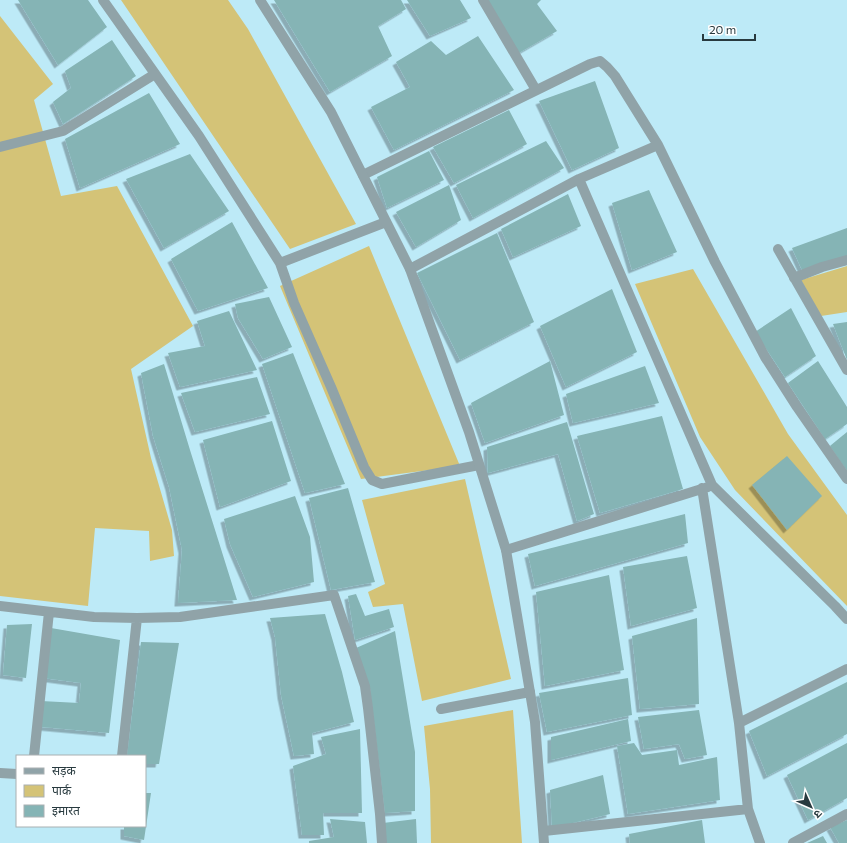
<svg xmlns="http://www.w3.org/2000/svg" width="847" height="843" viewBox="0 0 847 843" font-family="Commissioner,'Noto Sans Devanagari',sans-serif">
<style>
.green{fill:#d4c377}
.building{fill:#85b4b5;filter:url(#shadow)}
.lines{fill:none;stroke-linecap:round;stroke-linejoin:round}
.minor{stroke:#90a3a8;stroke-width:10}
.tertiary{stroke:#90a3a8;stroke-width:10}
</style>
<defs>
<filter id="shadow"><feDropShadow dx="-3.5" dy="3.5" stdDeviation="0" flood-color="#0004"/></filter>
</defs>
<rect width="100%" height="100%" fill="#bdeaf7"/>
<path class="green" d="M121 0H228L248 29 356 224 290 249Z
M0 16 53 84 34 100 61 196 117 186 193 326 131 369 151 458 172 530 174 556 150 561 149 531 95 528 88 606 0 596Z
M369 246 460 466 361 479 280 286Z
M847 266V312L821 316 801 280Z
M693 269 788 434 847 515V606L735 490 700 437 635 284Z
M465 479 511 679 422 701 403 604 373 607 368 592 385 584 362 500Z
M513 710 522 843H431L430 789 424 726Z"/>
<path class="building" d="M18 0H88L107 27 58 65Z
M274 0H401L406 9 378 26 392 56 330 92Z
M407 0H460L471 18 430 36Z
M486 0H541L537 4 557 31 517 54Z
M478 36 514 90 394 150 371 107 410 87 396 62 431 41 446 55Z
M112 40 136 76 63 124 53 102 71 88 65 71Z
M595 81 619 148 572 170 539 101Z
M149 93 180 144 80 188 65 139Z
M509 110 527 144 454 183 433 147Z
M546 141 564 168 473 218 456 185Z
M429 151 444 180 387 208 377 177Z
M190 154 229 211 164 248 126 179Z
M449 185 461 220 416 247 396 212Z
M649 190 677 252 632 270 612 203Z
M568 194 581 226 513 257 501 229Z
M232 222 268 288 198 311 171 259Z
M847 228V259L802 270 792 248Z
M497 233 534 322 460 360 417 273Z
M612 289 637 352 566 387 540 326Z
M269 297 292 347 263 359 238 318 235 304Z
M791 308 816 356 785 377 755 332Z
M229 311 257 370 180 387 168 353 205 346 197 321Z
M847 322V360L833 324Z
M293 353 345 484 305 493 262 364Z
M550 361 564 415 485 443 471 403Z
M818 361 847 407V424L825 439 788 383Z
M164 364 190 450 237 600 178 603 182 550 169 487 153 436 141 373Z
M645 366 659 403 573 423 566 394Z
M257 377 270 414 195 432 181 393Z
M662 416 683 489 600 513 577 436Z
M272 421 291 481 220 507 203 440Z
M567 422 594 514 577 521 558 454 488 473 487 447Z
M847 432V471L830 446Z
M787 456 822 496 787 530 752 485Z
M348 488 375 582 331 590 309 498Z
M295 496 310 537 314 582 253 597 230 544 224 519Z
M685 514 688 543 535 586 528 554Z
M687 556 697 608 631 626 623 567Z
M609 575 624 670 545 686 536 592Z
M356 594 365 616 389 609 394 627 355 640 348 596Z
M325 614 342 672 354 722 312 733 314 754 294 756 281 695 275 637 270 618Z
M697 618 699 704 640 709 632 636Z
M32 624 26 678 3 675 7 625Z
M51 628 120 640 109 733 42 727 41 701 79 703 81 683 43 678Z
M395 631 415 752V811L385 813 370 688 356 648Z
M141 642 179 643 159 764H145V756H127Z
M628 678 632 715 547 732 539 693Z
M847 682V734L767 776 749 731Z
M699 710 707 755 685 759 679 744 644 749 638 717Z
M628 719 631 741 551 760V737Z
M360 729 362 813H323L324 835H302L293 766 326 754 321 737Z
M634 743 642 755 677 750 679 765 717 757 720 800 628 814 617 746Z
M847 743V798L808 820 787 775Z
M603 775 610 814 552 828 550 790Z
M145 793H151L144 840 124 836V826H145Z
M330 819 365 822 367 843H309V841L334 837Z
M416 819 417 843H385L383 823Z
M702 820 705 843H630L629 834Z
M847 820V843H839L830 827Z
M823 836 827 843H807Z"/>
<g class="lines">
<path class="minor" d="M103 0 199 136 280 263 386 222
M483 0 536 90
M0 147 63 131 155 74
M363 175 590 64 600 61 607 67 615 76 658 145 715 262 765 357 797 407 847 479
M579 179 712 485 835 606 847 619
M778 249 847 370
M280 263 294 303 331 387 364 467 372 480 382 484 479 465
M410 269 579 179 658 145
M794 278 822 267 847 260
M702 488 739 723 748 809 760 843
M506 550 708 487
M0 606 94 617 137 618 180 617 334 595 365 686 368 708 380 814 382 843
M441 709 530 692
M739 723 847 669
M34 756 49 612
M122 756 137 618
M0 773 17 774
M544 831 748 809
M793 843 847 814"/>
<path class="tertiary" d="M260 0 331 112 410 269 469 432 506 550 535 722 544 843"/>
</g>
<rect x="16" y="755" width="130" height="72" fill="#ffffff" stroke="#a9b0b2"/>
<rect x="24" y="768" width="20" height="6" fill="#90a3a8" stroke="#a9b0b2"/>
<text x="52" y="775" font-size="12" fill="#283a3f">सड़क</text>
<rect x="24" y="785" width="20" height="12" fill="#d4c377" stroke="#a9b0b2"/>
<text x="52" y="795" font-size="12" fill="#283a3f">पार्क</text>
<rect x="24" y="805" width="20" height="12" fill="#85b4b5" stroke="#a9b0b2"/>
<text x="52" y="815" font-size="12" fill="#283a3f">इमारत</text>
<g transform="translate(811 807) rotate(135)" stroke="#ffffff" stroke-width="3" paint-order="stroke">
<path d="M0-3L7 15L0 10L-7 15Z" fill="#283a3f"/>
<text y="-6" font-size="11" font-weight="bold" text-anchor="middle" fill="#283a3f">उ</text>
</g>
<path d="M703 34v6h52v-6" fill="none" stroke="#283a3f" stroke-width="2"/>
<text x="709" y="34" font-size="12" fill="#283a3f" stroke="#ffffff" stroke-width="3" paint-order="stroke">20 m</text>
</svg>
